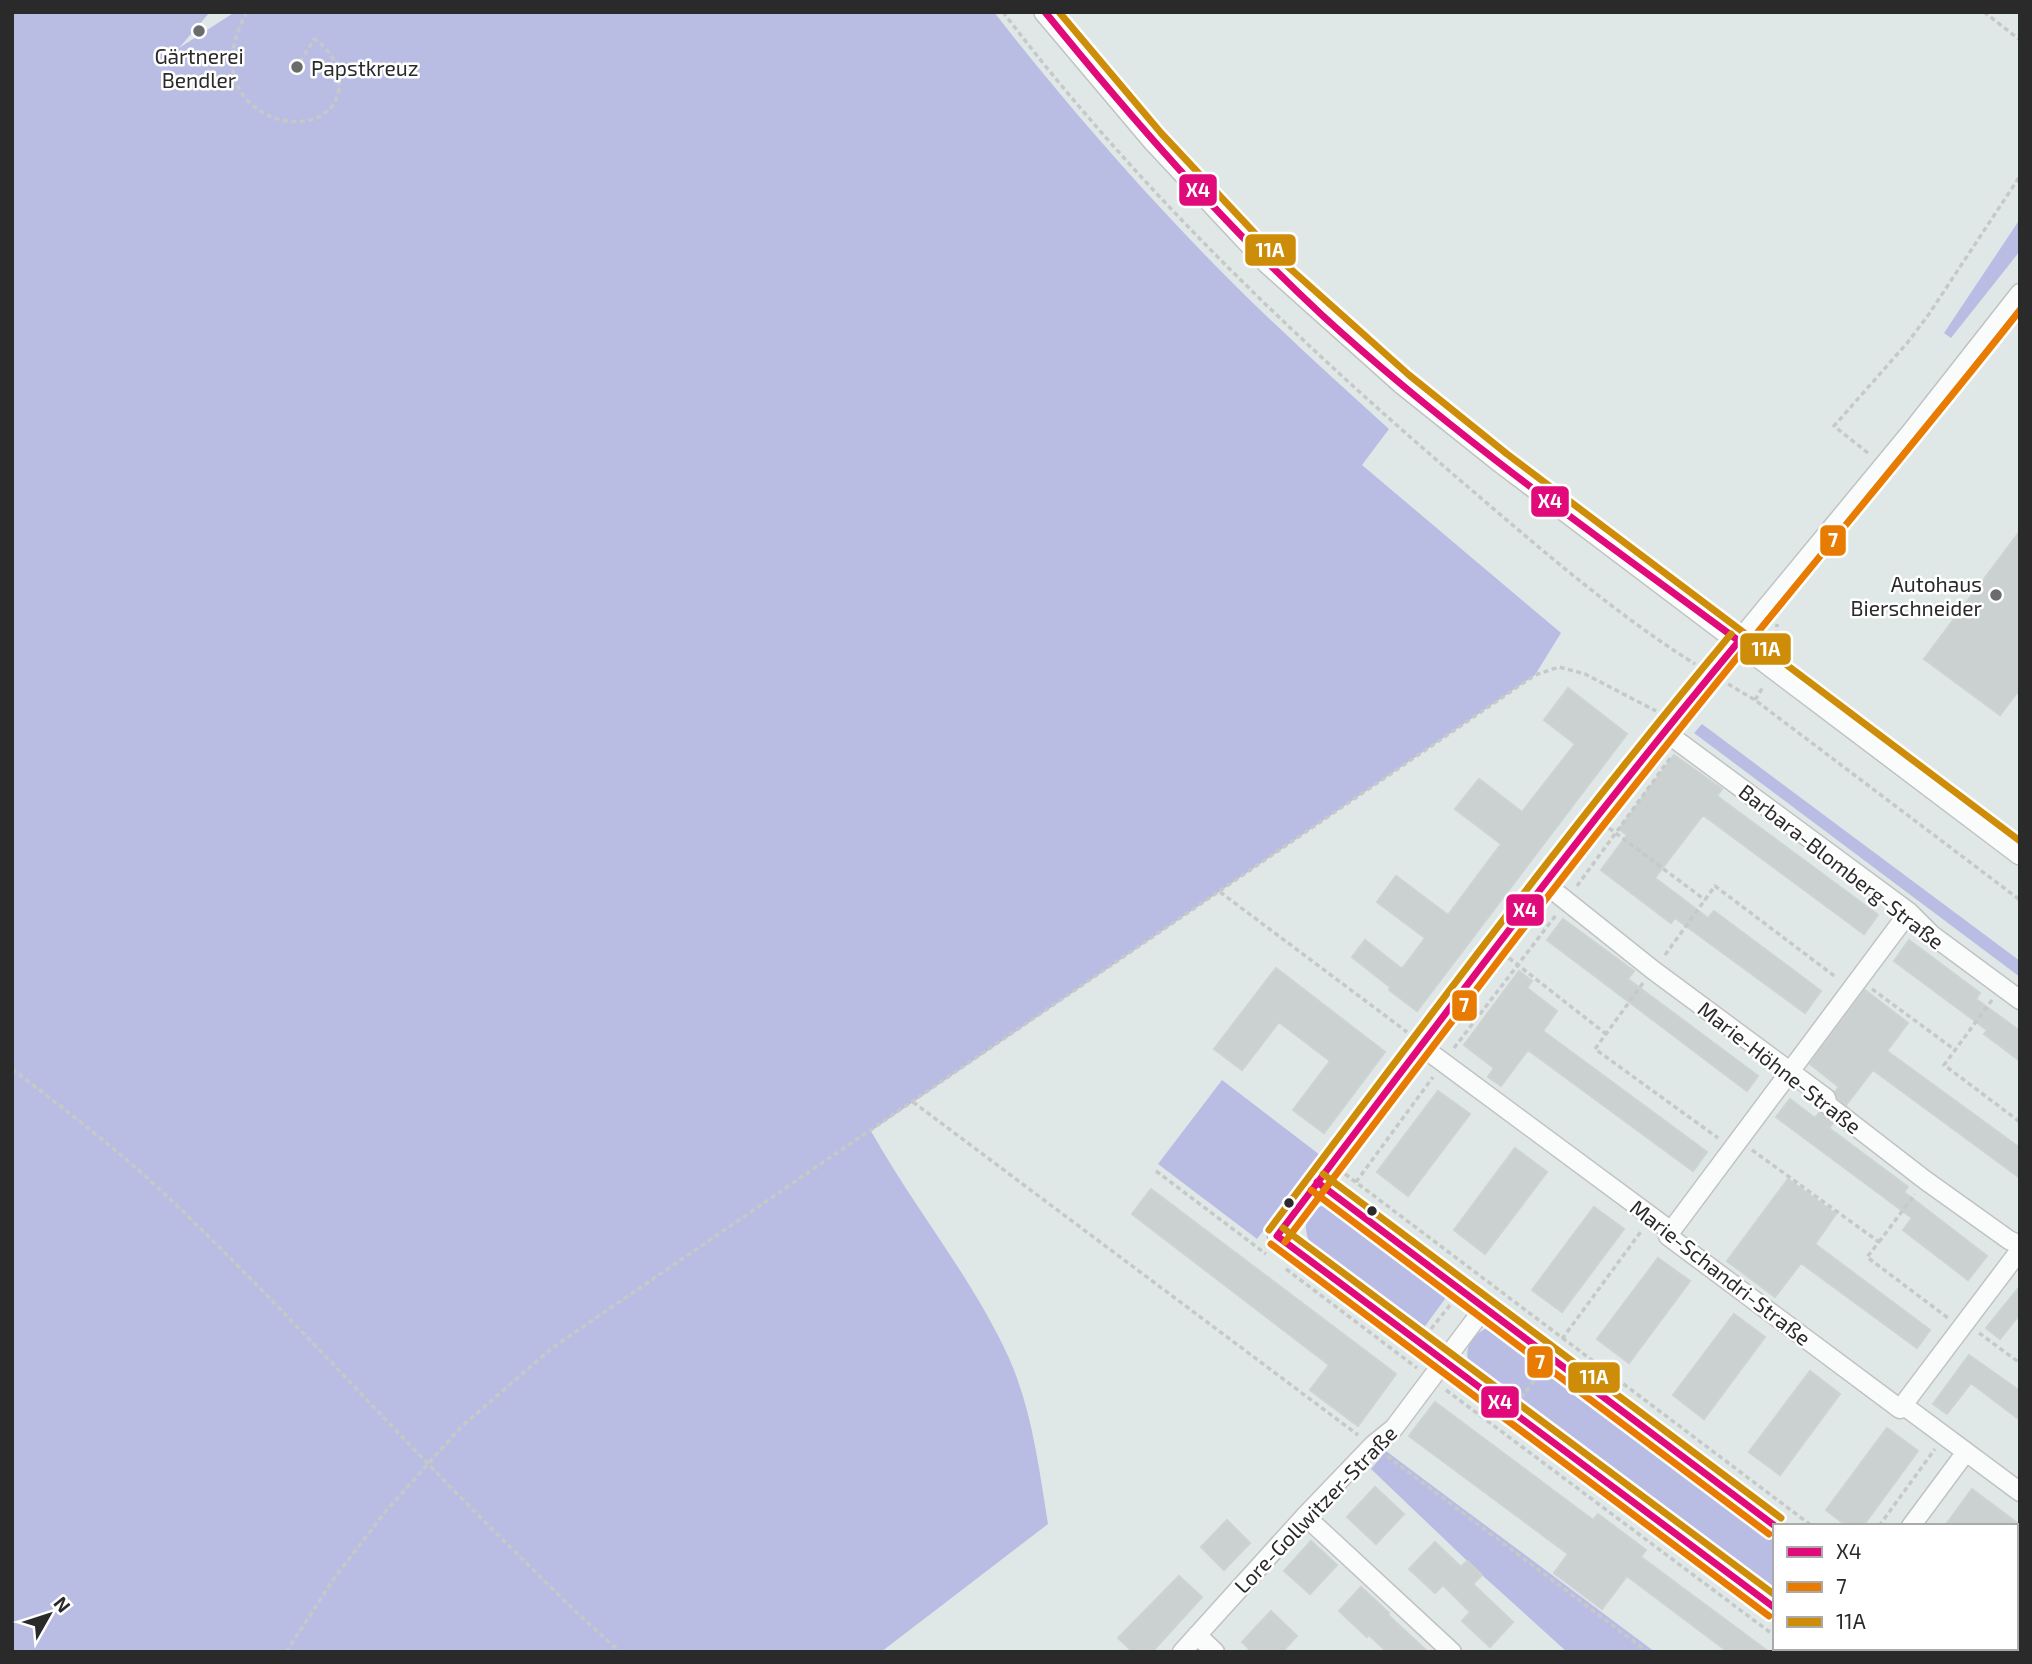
<svg xmlns="http://www.w3.org/2000/svg" width="2032" height="1664" viewBox="0 0 2032 1664" font-family="'Exo 2',sans-serif">
<style>
.green{fill:#b9bde4}
.building{fill:#cbd1d0;stroke:#ccd3d2;stroke-width:2}
.lines{fill:none;stroke-linecap:round;stroke-linejoin:round}
.minor-casing{stroke:#c1c2c1;stroke-width:21}
.tertiary-casing{stroke:#c1c2c1;stroke-width:24}
.path{stroke:#c7c8c8;stroke-width:3.5;stroke-dasharray:5 3.5;stroke-linecap:butt}
.minor{stroke:#fafcfb;stroke-width:18}
.tertiary{stroke:#fafcfb;stroke-width:21}
.bus-1-casing{stroke:#fff;stroke-width:12}
.bus-2-casing{stroke:#fff;stroke-width:12}
.bus-3-casing{stroke:#fff;stroke-width:12}
.bus-1{stroke:#e00a7a;stroke-width:7}
.bus-2{stroke:#e87b02;stroke-width:7}
.bus-3{stroke:#ce8d08;stroke-width:7}
.poi-dot{fill:#6a6c6c;stroke:#fff;stroke-width:2.5}
.bus-dot{fill:#2a2a2a;stroke:#fff;stroke-width:2.5}
.labels{text-anchor:middle;dominant-baseline:central;stroke-width:5;stroke-linejoin:round;paint-order:stroke}
.poi-label{font-size:21px;fill:#2a2a2a;stroke:#fff}
.street-label{font-size:21px;fill:#2a2a2a;stroke:#fff}
.line-badge{stroke:#fff;stroke-width:2.5}
.badge-label{font-size:19px;text-anchor:middle;font-weight:bold;fill:#fff}
</style>
<rect width="100%" height="100%" fill="#e0e8e7"/>
<path class="green" d="M12 12H210L179 48 235 12H994C1054 89 1118 163 1185 234 1249 302 1319 366 1389 429L1362 465 1561 633 1535 675 871 1131C914 1208 972 1277 1009 1358 1032 1410 1039 1468 1048 1524L881 1652H12Z
M2020 219V251L1951 338 1944 333Z
M1702 724 2020 961V977L1694 733Z
M1222 1080 1320 1155 1257 1239 1158 1164Z
M1327 1205 1346 1213 1450 1292 1420 1333 1318 1256C1303 1239 1298 1209 1327 1205Z
M1488 1327 1503 1331 1775 1535V1598L1476 1374C1460 1355 1467 1338 1488 1327Z
M1386 1451 1655 1652H1567L1482 1575 1371 1469Z"/>
<path class="building" d="M2020 531V689L2000 715 1924 659Z
M1568 688 1627 734 1417 1011 1389 990 1390 987 1352 957 1365 940 1402 969 1425 938 1377 902 1396 876 1448 915 1501 844 1455 809 1479 779 1522 812 1575 744 1544 720Z
M1674 755 1722 789 1717 796 1878 915 1864 934 1703 815 1655 878 1708 918 1714 911 1821 991 1805 1013 1675 918 1671 923 1601 870 1627 835 1619 829Z
M1563 919 1634 971 1628 979 1758 1076 1747 1091 1547 940Z
M1909 940 1980 993 1976 999 2020 1031V1061L1984 1034 1987 1030 1894 961Z
M1276 968 1385 1052 1324 1133 1293 1110 1330 1061 1279 1022 1242 1070 1214 1049Z
M1519 971 1532 981 1527 988 1557 1011 1543 1031 1707 1152 1693 1171 1528 1050 1501 1086 1488 1077 1494 1068 1464 1045Z
M1865 990 1908 1023 1887 1051 2020 1148V1178L1873 1070 1846 1105 1838 1098 1835 1092 1839 1087 1810 1064Z
M1438 1091 1470 1114 1408 1196 1377 1172Z
M1790 1099 1815 1118 1820 1112 1833 1123 1829 1128 1908 1187 1904 1192 1987 1256 1968 1280 1903 1230 1912 1218 1776 1117Z
M1515 1148 1547 1172 1485 1254 1454 1230Z
M1788 1179 1836 1214 1815 1244 1930 1330 1917 1348 1801 1263 1775 1297 1727 1261Z
M1151 1189 1396 1374 1358 1426 1310 1390 1329 1365 1132 1214Z
M1594 1207 1624 1229 1562 1312 1532 1290Z
M1658 1258 1690 1281 1629 1363 1597 1339Z
M2020 1286V1314L2000 1339 1986 1328Z
M1734 1314 1765 1337 1704 1419 1673 1395Z
M1969 1355 2020 1391V1420L1971 1383 1947 1414 1933 1404Z
M1810 1371 1840 1394 1780 1475 1749 1452Z
M1435 1402 1593 1520 1598 1514 1646 1550 1641 1557 1769 1652H1728L1627 1576 1602 1609 1554 1573 1568 1554 1409 1436Z
M1887 1428 1918 1451 1863 1526H1847L1826 1510Z
M1375 1487 1404 1514 1376 1544 1347 1517Z
M1972 1489 2020 1525V1526H1945Z
M1227 1520 1250 1543 1224 1570 1201 1547Z
M1311 1541 1337 1565 1310 1594 1284 1571Z
M1435 1542 1461 1567 1467 1561 1482 1575 1473 1584 1513 1622 1490 1647 1462 1621 1470 1612 1443 1585 1435 1593 1409 1569Z
M1179 1576 1202 1597 1152 1652H1133L1118 1638Z
M1361 1587 1389 1613 1388 1615 1428 1652H1387L1369 1635 1367 1637 1339 1611Z
M1271 1611 1297 1636 1282 1652H1252L1242 1642Z"/>
<g class="lines">
<defs>
<path id="minor" d="M1664 731 1909 912 1932 935 2020 1000
M1544 883 1653 970 1826 1098 1828 1105 1925 1180 2009 1240 2020 1245
M1421 1046 1671 1231 1668 1236 1900 1409 1903 1405 2020 1492
M1317 1182 1775 1526
M1671 1231 1909 912
M1903 1405 2020 1250
M1305 1516 1452 1652
M1911 1526 1966 1452
M1775 1608 1277 1236 1544 883 1664 731 1910 433 2020 293
M1197 1635 1215 1652
M1828 1648 1833 1652
M1939 1648 1944 1652
M1182 1652 1305 1516 1373 1445 1394 1428 1484 1308"/>
<path id="tertiary" d="M1045 12 1153 140 1269 264 1402 383 1501 462 2020 854"/>
</defs>
<use href="#minor" class="minor-casing"/>
<use href="#tertiary" class="tertiary-casing"/>
<path class="path" d="M247 12C184 125 346 157 339 78 337 61 328 48 314 39L299 64
M1003 12C1136 187 1295 339 1461 481 1536 545 1611 611 1695 664
M1984 12 2020 40
M1868 453 1834 426 1908 342 1929 314 2020 176
M1776 644 1777 624
M1728 684 1755 700 2020 900
M1755 700 1763 687
M1609 828 1705 900
M1577 886 1671 757
M1220 892 1407 1032
M1665 955 1715 886 1837 978
M1509 958 1606 1034
M1643 983 1595 1049 1718 1138
M1872 989 1955 1050
M1992 1000 1944 1065 2020 1122
M1454 1048 1556 915
M12 1069C67 1111 122 1153 172 1201 286 1310 390 1428 502 1539 541 1577 579 1617 621 1652
M913 1102 1358 1435
M1752 1150 1879 1242 1867 1257 1948 1318
M1156 1171 1266 1254
M1345 1174 1812 1526
M1356 1182 1433 1077
M1879 1242 1915 1194
M1286 1269 1417 1368
M1431 1329 1450 1305
M1979 1333 2020 1363
M1562 1339 1642 1230
M1446 1390 1775 1636
M1521 1398 1540 1373
M1387 1456 1648 1652
M1879 1526 1935 1449
M1792 1648 1796 1652
M1976 1648 1981 1652
M286 1652 335 1577 386 1511 461 1427 552 1348 1535 675 1559 667 1585 674 1656 711"/>
<use href="#minor" class="minor"/>
<use href="#tertiary" class="tertiary"/>
<defs>
<path id="bus-1" d="M1045 12C1132 119 1222 222 1323 316 1453 435 1598 537 1739 641
M1739 641C1578 834 1429 1036 1277 1236L1775 1608
M1317 1182 1775 1526"/>
<path id="bus-2" d="M1311 1190 1769 1534
M1285 1242C1412 1074 1539 905 1670 741 1785 596 1905 456 2020 310
M1271 1244 1769 1616"/>
<path id="bus-3" d="M1059 12 1161 133 1276 256 1409 375 1507 454 2020 841
M1323 1174 1781 1518
M1283 1228 1775 1595
M1269 1230C1420 1029 1570 827 1731 634"/>
</defs>
<use href="#bus-1" class="bus-1-casing"/>
<use href="#bus-2" class="bus-2-casing"/>
<use href="#bus-3" class="bus-3-casing"/>
<use href="#bus-1" class="bus-1"/>
<use href="#bus-2" class="bus-2"/>
<use href="#bus-3" class="bus-3"/>
</g>
<g class="poi-dot">
<circle cx="199" cy="31" r="7"/>
<circle cx="297" cy="67" r="7"/>
<circle cx="1996" cy="595" r="7"/>
</g>
<g class="bus-dot">
<circle cx="1289" cy="1203" r="6"/>
<circle cx="1372" cy="1211" r="6"/>
</g>
<g class="labels">
<g class="poi-label">
<text x="199" y="55">Gärtnerei<tspan x="199" dy="24">Bendler</tspan></text>
<text x="311" y="67" text-anchor="start">Papstkreuz</text>
<text x="1982" y="583" text-anchor="end">Autohaus<tspan x="1982" dy="24">Bierschneider</tspan></text>
</g>
<g class="street-label">
<text transform="translate(1842 866) rotate(38)">Barbara-Blomberg-Straße</text>
<text transform="translate(1780 1067) rotate(38)">Marie-Höhne-Straße</text>
<text transform="translate(1721 1272) rotate(38)">Marie-Schandri-Straße</text>
<text transform="translate(1315 1509) rotate(-46)">Lore-Gollwitzer-Straße</text>
</g>
</g>
<g class="line-badge">
<rect x="1178" y="173" width="40" height="34" rx="7" fill="#e00a7a"/>
<rect x="1244" y="233" width="53" height="34" rx="7" fill="#ce8d08"/>
<rect x="1530" y="485" width="40" height="33" rx="7" fill="#e00a7a"/>
<rect x="1819" y="524" width="28" height="33" rx="7" fill="#e87b02"/>
<rect x="1739" y="632" width="53" height="34" rx="7" fill="#ce8d08"/>
<rect x="1505" y="893" width="40" height="34" rx="7" fill="#e00a7a"/>
<rect x="1451" y="989" width="27" height="33" rx="7" fill="#e87b02"/>
<rect x="1526" y="1345" width="28" height="34" rx="7" fill="#e87b02"/>
<rect x="1567" y="1361" width="54" height="33" rx="7" fill="#ce8d08"/>
<rect x="1480" y="1385" width="40" height="34" rx="7" fill="#e00a7a"/>
</g>
<g class="badge-label">
<text x="1198" y="197">X4</text>
<text x="1270" y="257">11A</text>
<text x="1550" y="508">X4</text>
<text x="1833" y="547">7</text>
<text x="1766" y="656">11A</text>
<text x="1525" y="917">X4</text>
<text x="1464" y="1012">7</text>
<text x="1540" y="1369">7</text>
<text x="1594" y="1384">11A</text>
<text x="1500" y="1409">X4</text>
</g>
<rect width="2032" height="1664" fill="none" stroke="#2a2a2a" stroke-width="28"/>
<rect x="1773" y="1524" width="245" height="126" fill="#ffffff" stroke="#aaaaaa" stroke-width="2"/>
<rect x="1787" y="1547" width="35" height="10" fill="#e00a7a" stroke="#aaaaaa" stroke-width="2"/>
<text x="1836" y="1559" font-size="21" fill="#2a2a2a">X4</text>
<rect x="1787" y="1582" width="35" height="10" fill="#e87b02" stroke="#aaaaaa" stroke-width="2"/>
<text x="1836" y="1594" font-size="21" fill="#2a2a2a">7</text>
<rect x="1787" y="1617" width="35" height="10" fill="#ce8d08" stroke="#aaaaaa" stroke-width="2"/>
<text x="1836" y="1629" font-size="21" fill="#2a2a2a">11A</text>
<g transform="translate(49 1615) rotate(51)" stroke="#ffffff" stroke-width="5" paint-order="stroke">
<path d="M0-5L12 26L0 18L-12 26Z" fill="#2a2a2a"/>
<text y="-10" font-size="19" font-weight="bold" text-anchor="middle" fill="#2a2a2a">N</text>
</g>
</svg>
